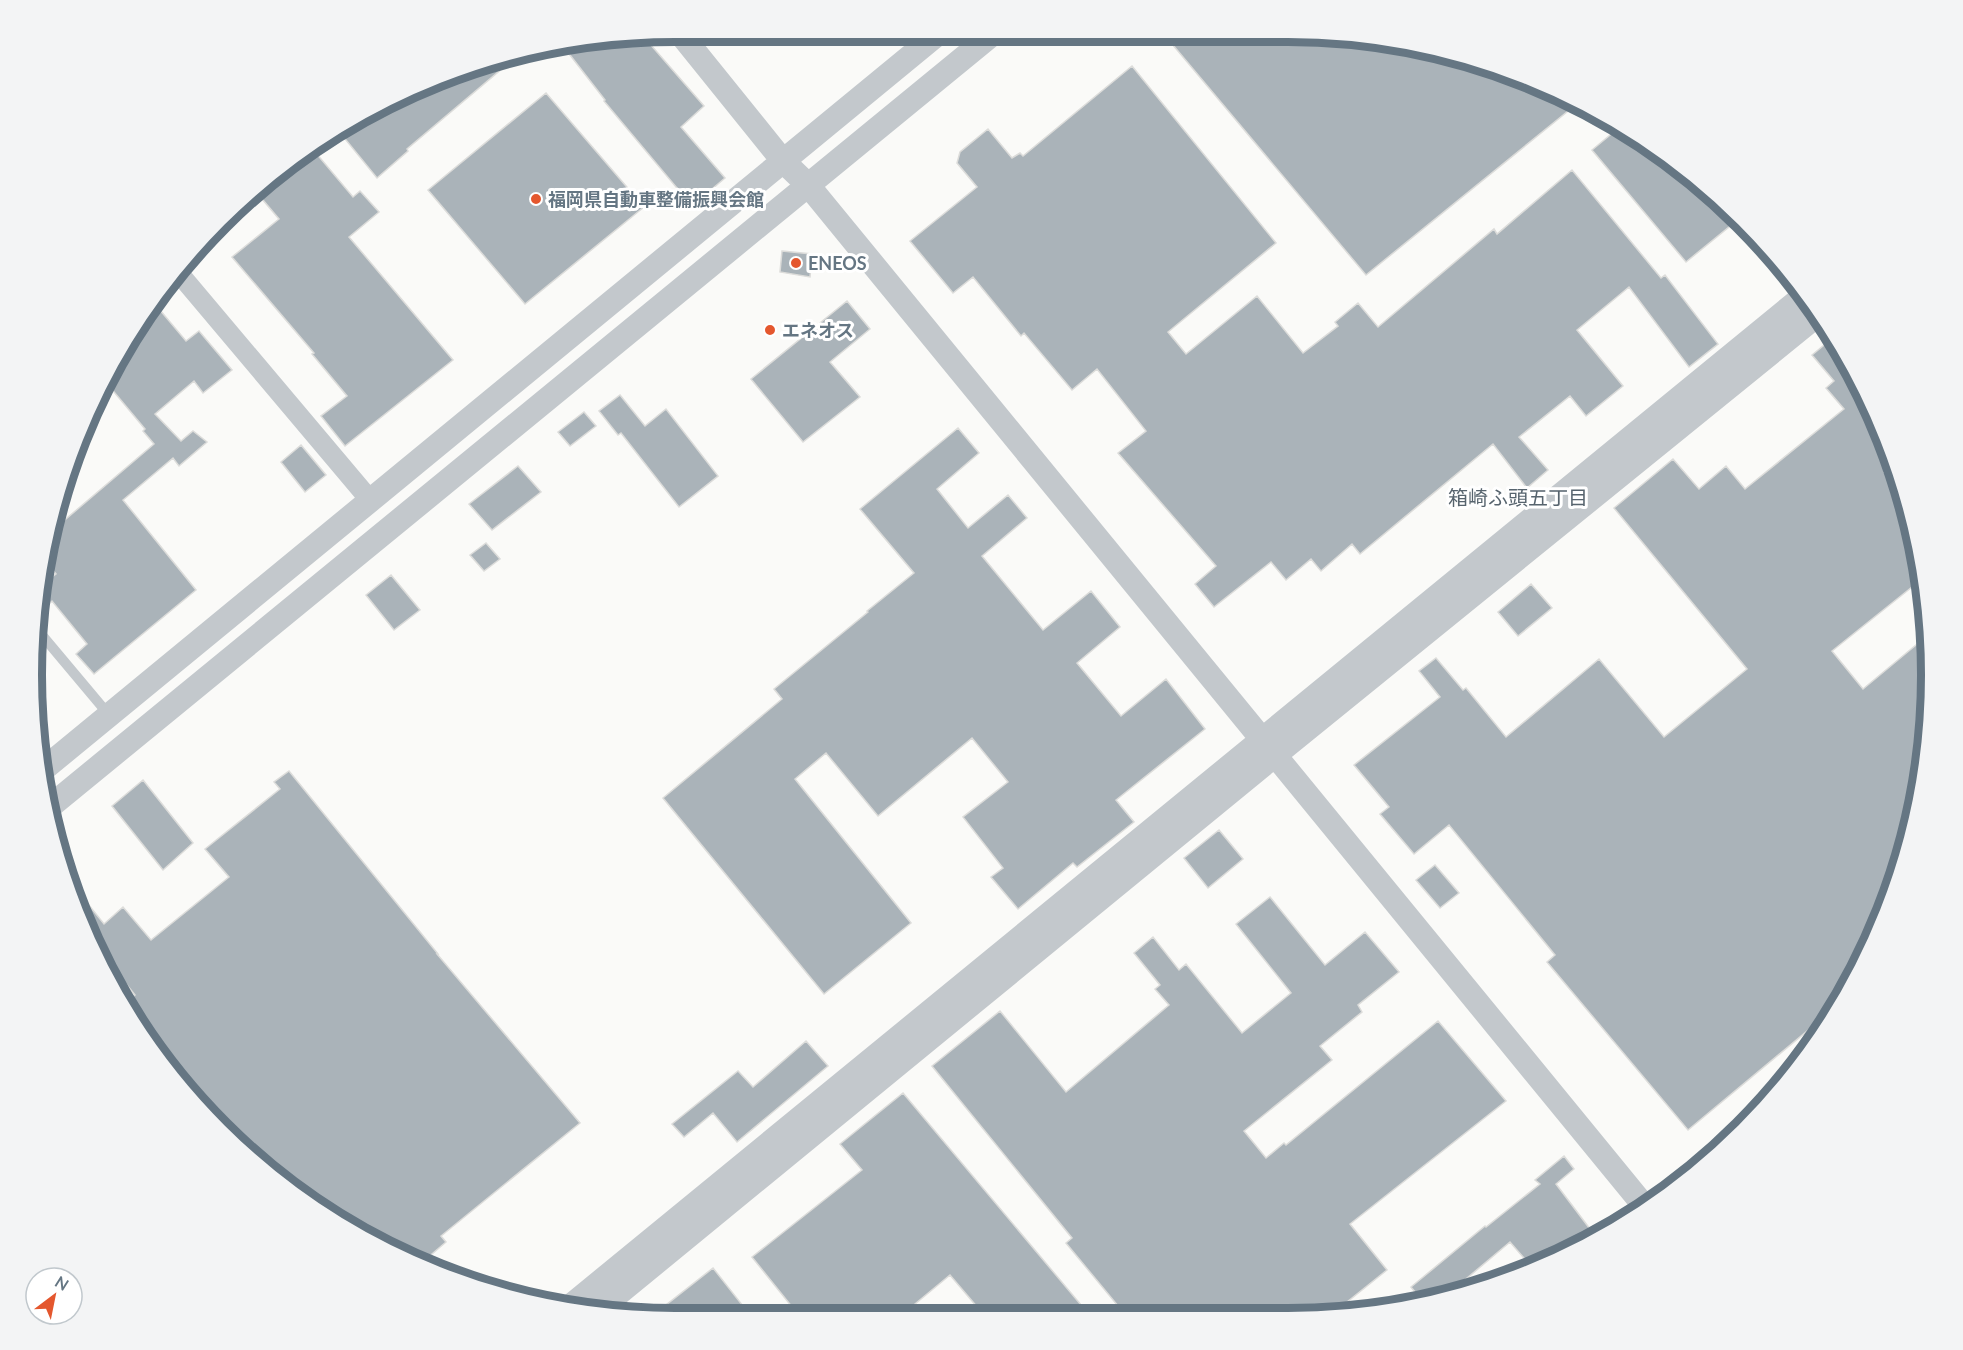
<svg xmlns="http://www.w3.org/2000/svg" width="1963" height="1350" viewBox="0 0 1963 1350" font-family="Lato,'Noto Sans JP',sans-serif">
<style>
.building{fill:#aab3b9;stroke:#dcdcda;stroke-width:1.5}
.lines{fill:none;stroke-linecap:round;stroke-linejoin:round}
.service{stroke:#c3c8cc;stroke-width:10}
.minor{stroke:#c3c8cc;stroke-width:20}
.tertiary{stroke:#c3c8cc;stroke-width:24}
.poi-dot{fill:#e4572e;stroke:#fff;stroke-width:2}
.labels{text-anchor:middle;dominant-baseline:central;stroke-width:6;stroke-linejoin:round;paint-order:stroke}
.poi-label{font-size:18px;font-weight:bold;fill:#657683;stroke:#fff;text-anchor:start}
.neighbourhood-label{font-size:20px;fill:#57646e;stroke:#fff}
.rim{fill:none;stroke:#657683;stroke-width:8}
</style>
<rect width="100%" height="100%" fill="#fafaf8"/>
<path class="building" d="M1162 32H1288L1413 44 1495 66 1578 103 1366 275Z
M643 36 704 106 681 127 725 178 692 206 604 101 605 100 563 46Z
M523 51 407 149 408 151 377 178 337 129 391 98 508 54Z
M1132 66 1276 243 1168 332 1186 354 1257 296 1303 353 1338 326 1335 322 1358 303 1378 327 1494 229 1497 234 1572 170 1661 278 1665 275 1718 344 1689 367 1629 287 1577 330 1623 386 1586 416 1570 396 1519 437 1548 470 1527 488 1493 444 1360 554 1352 544 1321 571 1311 559 1286 580 1271 562 1214 607 1195 584 1216 566 1118 453 1146 431 1097 369 1072 390 1024 333 1021 336 973 277 953 293 910 241 977 187 957 163 960 152 988 129 1012 158 1020 153 1023 156Z
M546 93 644 207 525 304 428 190Z
M1621 126 1740 218 1686 262 1592 150Z
M310 146 353 197 360 191 379 212 349 237 453 360 345 446 321 416 347 396 312 354 314 353 232 257 279 219 257 193Z
M782 251 812 254 810 277 780 272Z
M847 301 870 329 830 362 860 397 803 442 751 379Z
M154 303 186 341 199 331 232 370 203 393 194 381 155 414 181 441 193 431 207 442 179 466 173 458 123 500 196 590 94 674 76 654 87 644 52 601 50 603 38 588 56 574 45 561 53 530 154 444 143 431 145 429 104 380 118 353Z
M1834 337 1883 429 1893 464 1884 472 1903 495 1919 550 1922 579 1832 651 1863 689 1922 640 1929 648 1931 675 1919 801 1882 922 1836 1007 1688 1130 1547 962 1555 955 1449 825 1414 854 1380 814 1389 807 1354 765 1440 697 1419 671 1436 658 1463 690 1466 688 1506 737 1599 659 1664 737 1747 669 1614 508 1673 459 1699 489 1726 466 1745 489 1844 409 1826 388 1834 381 1812 355Z
M620 395 645 426 666 409 718 476 679 507 621 433 618 435 599 411Z
M584 412 596 426 570 446 558 432Z
M958 428 979 453 937 489 968 528 1008 495 1027 518 982 556 1043 630 1091 591 1120 627 1077 663 1121 716 1166 679 1205 729 1116 800 1134 822 1077 867 1073 863 1018 909 991 877 1003 868 963 817 1008 782 972 738 878 816 826 753 795 779 911 923 824 994 663 798 782 699 774 689 868 612 867 611 914 573 860 509Z
M301 445 326 475 305 492 281 462Z
M518 466 541 492 492 530 469 504Z
M486 543 500 559 484 571 470 555Z
M391 575 420 610 394 630 366 595Z
M1531 584 1552 608 1518 636 1498 612Z
M289 771 438 954H437L580 1123 441 1236 446 1242 419 1265 317 1210 220 1130 140 1033 139 1031 148 1023 130 1000 135 995 103 955 98 959 74 890 76 889 104 924 123 907 151 940 229 877 205 849 280 789 274 782Z
M143 780 193 843 163 870 112 806Z
M1219 830 1243 859 1208 888 1184 858Z
M1435 865 1459 893 1440 908 1416 880Z
M1270 897 1325 965 1365 932 1399 972 1358 1005 1362 1012 1320 1046 1332 1060 1244 1131 1266 1158 1284 1143 1286 1145 1438 1021 1506 1101 1350 1224 1387 1270 1332 1314 1288 1318H1128L1066 1243 1072 1238 932 1066 1000 1011 1066 1092 1169 1005 1155 989 1160 985 1134 953 1153 937 1179 970 1186 964 1242 1033 1291 993 1236 924Z
M806 1041 828 1066 737 1142 713 1113 684 1137 672 1124 738 1071 753 1087Z
M903 1093 1092 1318H965L978 1308 950 1275 898 1318H801L752 1257 862 1170 840 1144Z
M1564 1156 1574 1169 1556 1184 1593 1233 1568 1254 1531 1266 1510 1242 1448 1294 1424 1303 1411 1287 1485 1226 1486 1227 1540 1184 1535 1180Z
M713 1268 747 1311 738 1318H675L652 1316Z"/>
<g class="lines">
<path class="service" d="M36 628 109 715"/>
<path class="minor" d="M177 271 370 500"/>
<path class="tertiary" d="M679 32 783 161 808 185 1645 1207
M40 772 940 32
M47 809 995 32
M568 1308 1805 295
M597 1311 1274 756 1820 313"/>
</g>
<g class="poi-dot">
<circle cx="536" cy="199" r="6"/>
<circle cx="796" cy="263" r="6"/>
<circle cx="770" cy="330" r="6"/>
</g>
<g class="labels">
<g class="poi-label">
<text x="548" y="199">福岡県自動車整備振興会館</text>
<text x="808" y="263">ENEOS</text>
<text x="782" y="330">エネオス</text>
</g>
<g class="neighbourhood-label">
<text x="1518" y="497">箱崎ふ頭五丁目</text>
</g>
</g>
<path d="M0 0H1963V1350H0ZM675 42H1288A633 633 0 0 1 1921 675V675A633 633 0 0 1 1288 1308H675A633 633 0 0 1 42 675V675A633 633 0 0 1 675 42Z" fill="#f3f4f5" fill-rule="evenodd"/>
<path class="rim" d="M675 42H1288A633 633 0 0 1 1921 675V675A633 633 0 0 1 1288 1308H675A633 633 0 0 1 42 675V675A633 633 0 0 1 675 42Z"/>
<g transform="translate(54 1296) rotate(32)"><circle r="28" fill="#ffffff" stroke="#c1c8cd" stroke-width="1.5"/>
<path d="M0-4.5L10 22L0 15L-10 22Z" fill="#e4572e"/>
<text y="-9" font-size="16" font-weight="bold" text-anchor="middle" fill="#657683">N</text>
</g>
</svg>
